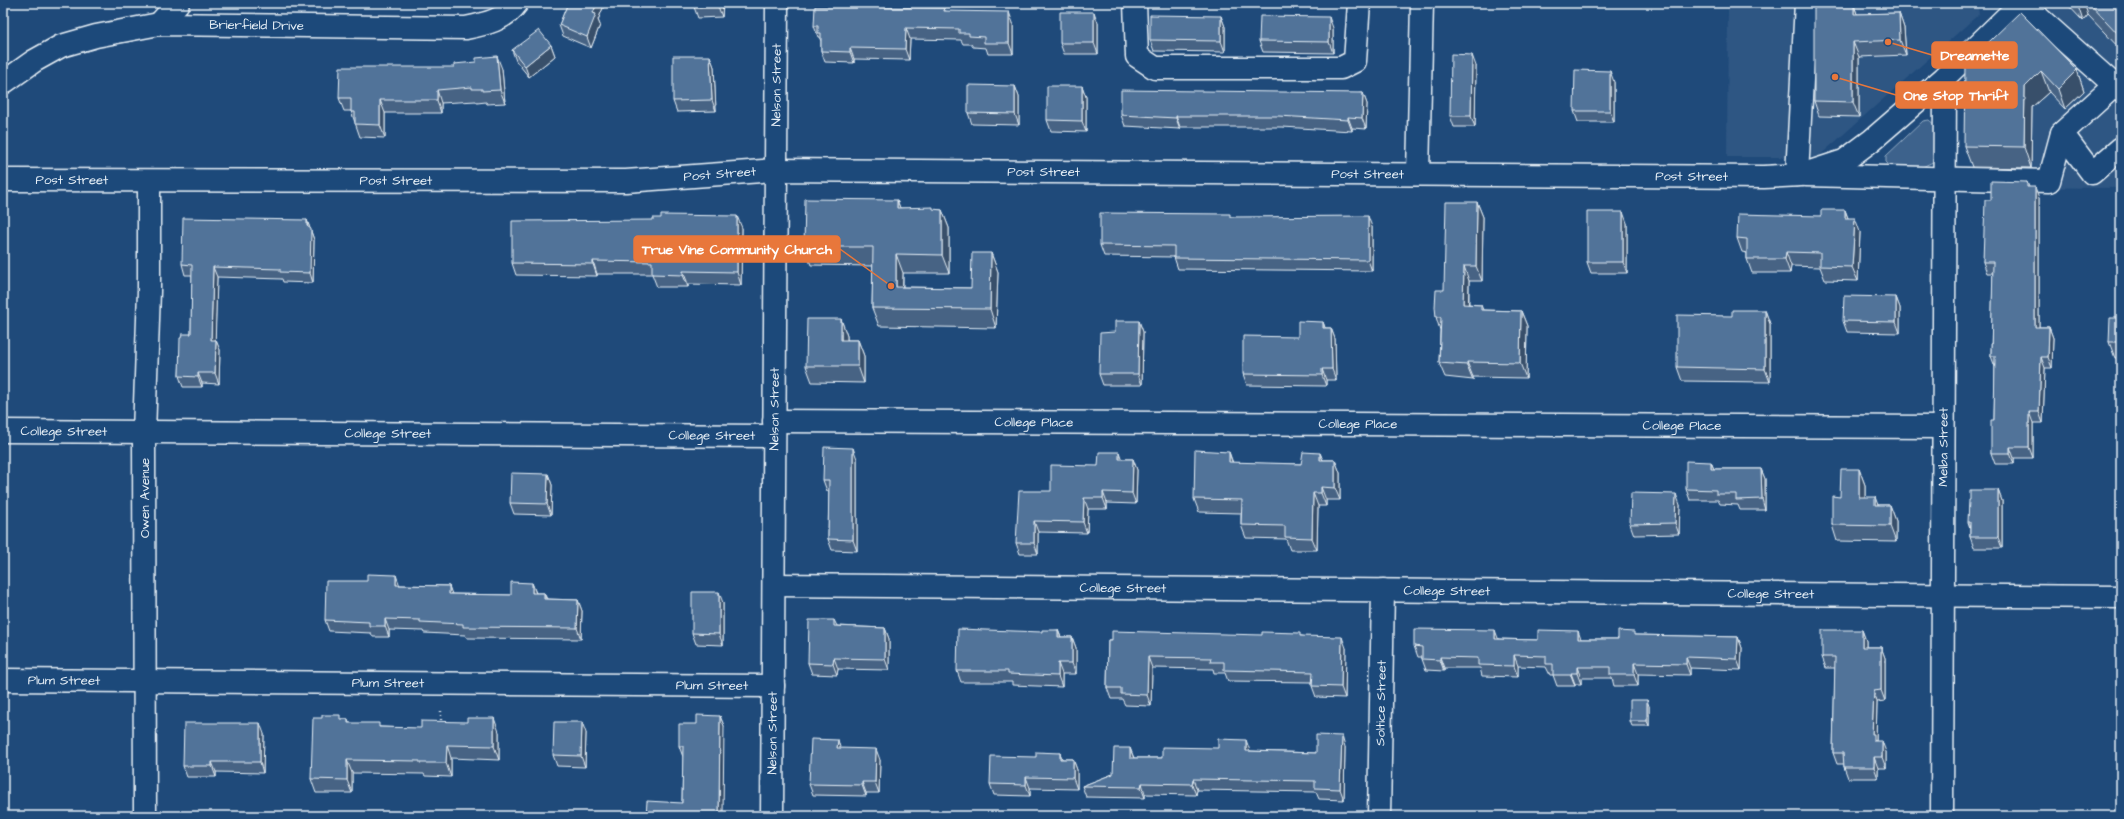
<svg xmlns="http://www.w3.org/2000/svg" width="2124" height="819" viewBox="0 0 2124 819" font-family="'Architects Daughter',sans-serif">
<style>
.built{fill:#2e5683}
.green{fill:#3c628c;stroke:#92aac2}
.lines{fill:none;stroke-linecap:round;stroke-linejoin:round}
.minor-casing{stroke:#e8f1f8;stroke-width:25}
.major-casing{stroke:#e8f1f8;stroke-width:25}
.path{stroke:#e8f1f8;stroke-width:2.5;stroke-dasharray:1 3;stroke-linecap:butt}
.minor{stroke:#1f4a7a;stroke-width:22}
.major{stroke:#1f4a7a;stroke-width:22}
.wall{fill:#466384;stroke:#e8f1f8}
.shaded-wall{fill:#39506b;stroke:#e8f1f8}
.building{fill:#517399;stroke:#e8f1f8}
.labels{text-anchor:middle;dominant-baseline:central;stroke-width:3.5;stroke-linejoin:round;paint-order:stroke}
.street-label{font-size:13px;fill:#e8f1f8;stroke:#1f4a7a}
.leader{fill:none;stroke:#e8773b;stroke-width:1.5}
.callout-dot{fill:#e8773b;stroke:#1f4a7a;stroke-width:1.5}
.callout{fill:#e8773b;stroke:#e8773b;stroke-width:1.5}
.callout-label{font-size:14px;text-anchor:middle;font-weight:bold;fill:#fff}
</style>
<rect width="100%" height="100%" fill="#1f4a7a"/>
<filter id="ink" filterUnits="userSpaceOnUse"><feTurbulence type="fractalNoise" baseFrequency=".025" numOctaves="2"/><feDisplacementMap in="SourceGraphic" scale="8" xChannelSelector="R" yChannelSelector="G"/><feConvolveMatrix kernelMatrix="1 2 1 2 8 2 1 2 1" color-interpolation-filters="sRGB"/></filter>
<g filter="url(#ink)">
<path class="built" d="M1728 3H1977L1979 14 1818 157H1727Z
M2057 3H2121V188L1972 187 1971 83Z"/>
<path class="green" d="M1929 120 1936 126V152L1933 162 1920 168 1889 165 1886 162V156L1923 121Z"/>
<g class="lines">
<defs>
<g id="minor">
<path d="M1135 3 1137 56 1155 68H1341L1355 61 1359 3"/>
<path d="M2026 3 2039 18 2121 91"/>
<path d="M159 24 178 3"/>
<path id="s1" d="M3 83 34 61 61 46 96 36 159 24 466 28C485 24 505 20 517 3"/>
<path d="M2115 85 2062 133 2092 173 2121 148"/>
<path d="M1418 174 1422 3"/>
<path d="M1797 175 1806 3"/>
<path d="M1806 175 2049 181 2062 133"/>
<path id="s2" d="M774 421 1943 427"/>
<path id="s3" d="M3 431 773 436"/>
<path id="s4" d="M774 585 2121 597"/>
<path id="s5" d="M3 680 773 686"/>
<path d="M145 816 144 433 149 291V181"/>
<path id="s6" d="M772 816 777 3"/>
<path id="s7" d="M1379 816 1383 590"/>
<path id="s8" d="M1942 816 1945 77"/>
</g>
<g id="major">
<path id="s9" d="M3 180 626 181 775 170 1764 177 1801 175 1844 161 1872 140 1945 77 2021 3"/>
</g>
</defs>
<use href="#minor" class="minor-casing"/>
<use href="#major" class="major-casing"/>
<path class="path" d="M441 724V710"/>
<use href="#minor" class="minor"/>
<use href="#major" class="major"/>
</g>
<path class="wall" d="M568 3H605L598 20 600 25 591 48 563 36 559 25Z
M723 3 722 17 698 18 694 7Z
M2066 3H2121V50L2088 15 2083 21Z
M1854 5 1857 14 1899 13 1904 28 1906 55 1859 57V117L1819 116 1814 101Z
M944 8 945 11 1013 23V54H988L986 48 973 47 971 44H963L961 40 910 39 909 60 854 59V63L825 62 821 51V41L819 37H818L814 26Z
M2020 12 2077 70 2084 91 2065 109 2049 92 2032 107 2031 168 1972 167 1964 146Z
M1221 16 1225 27V52L1154 51 1150 40Z
M1098 23V54H1064L1060 43Z
M1333 28V53L1263 52 1259 41Z
M551 45 555 56 529 77 516 61 512 50Z
M710 56 714 67 716 111 677 112 673 101Z
M1476 66 1475 127H1454L1450 116Z
M502 69 505 103 487 104 486 102 477 103 476 101 441 103V113H385V138L360 137 351 111H344L339 98Z
M1614 82V122H1578L1574 111Z
M1015 86 1019 97V125L972 124 968 113Z
M1082 86 1086 97V132L1051 131 1047 120Z
M1363 93 1367 104 1366 129 1352 128V131L1282 127H1180V129L1125 126 1121 115Z
M2027 182 2029 187 2039 198V327H2049L2053 338 2052 368H2045L2043 423H2033V458H2014V464H1995L1991 453 1994 420 1995 367 1991 356 1993 273H1987L1983 262 1991 200Z
M897 200 900 208 942 210 949 228V273H903V287L971 288 991 253 998 272 996 328 879 326 872 308 873 266 811 265 804 247Z
M1477 202 1483 217 1482 281H1469V304L1481 305 1483 310 1521 311 1527 326 1526 378 1473 377V380L1445 377 1439 363 1440 330 1436 317 1444 290Z
M1845 210 1848 218 1860 232 1858 281 1825 280 1820 267 1791 266 1790 273H1752L1747 259V253L1742 252 1737 238 1821 216Z
M1231 217 1372 227V271L1178 269 1174 257 1104 256 1100 245Z
M307 220 314 240 313 283 283 282 282 279 217 277 215 340 220 350 219 384 202 383V387H183L179 376 181 338 191 334 192 275H185L182 264Z
M1627 223V273H1591L1587 262Z
M742 228 741 285 688 284V287H657L652 274H597V276L516 275 512 263Z
M1896 297 1900 308V333L1847 332 1843 321Z
M1765 310 1770 324V382L1682 381 1677 367 1732 316Z
M2121 314V358H2115L2109 342 2120 318Z
M841 319 847 336V340H858L864 356V383L812 382 806 366Z
M1139 321 1143 332 1142 385H1103L1099 374Z
M1323 322 1325 328H1331L1335 339 1336 380H1326V386L1247 385 1243 374Z
M1229 452 1233 463 1301 464 1320 453 1323 460H1335L1340 473V500H1326V506H1318L1317 550H1290L1286 539 1246 538 1241 525V513L1199 512 1194 499Z
M857 459V551L832 550 828 539 829 491H827L823 480Z
M1121 459H1133L1137 470 1136 504 1107 503V509H1088L1087 533 1038 532V554H1020L1016 543 1051 491 1098 466Z
M1711 462 1714 469H1761L1765 479V510H1740L1738 505 1720 504 1718 500H1690L1686 489Z
M1859 469 1865 485V497L1878 505H1890L1896 521V542L1837 541 1832 525 1840 497Z
M548 474 552 485 551 515 514 514 510 503Z
M1998 490 2002 501V548H1974L1970 537V528L1968 522Z
M1680 505 1679 534 1634 535 1630 524Z
M532 583 536 593H544L547 599 578 600 582 611 581 639 467 638 465 635 424 633 423 631 389 630V637H373L371 633 329 631 325 620 400 585 449 586 451 594 511 595Z
M723 603V645L696 644 692 633Z
M834 620 837 626 885 628 889 639V670L838 669 837 675 812 674 808 663Z
M1058 630 1061 637H1072L1076 648V674H1062V687L1012 685V682H961L957 671 1042 632Z
M1862 630 1866 641V647H1881L1885 658V701L1877 702 1876 741 1886 752V768H1878V778H1848L1844 767V764H1837L1833 753 1835 668H1826L1822 657Z
M1635 635 1738 637 1742 648 1741 670 1690 668V675L1638 674V686H1614L1612 678H1581V684H1575V686H1557L1553 675H1550L1546 667 1518 666V677L1482 676 1480 668H1444V671L1426 670 1422 659V657H1418L1414 646 1498 639 1538 640 1580 639H1618Z
M1302 636 1346 648 1345 698 1316 697 1312 686V682L1228 681 1225 673H1214L1213 669 1152 668 1151 706 1125 705 1122 699H1111L1107 688 1108 640Z
M1649 706V726H1632L1630 721Z
M720 716 724 726 682 803 683 757 679 746 697 724Z
M341 719H348L349 723 381 727 499 732V760L451 758V777L425 776 424 774 352 773V793H316L311 779Z
M586 733 585 767 557 766 553 755Z
M264 734 263 773 216 772V777H187L183 766Z
M1345 747 1344 800 1319 799 1316 792 1197 790 1196 795 1145 794V798L1086 797 1082 786 1113 774 1130 748 1134 758H1162L1250 751 1316 753Z
M840 748 880 760 879 793H866V796L813 795 809 784Z
M1060 753 1062 759H1073L1077 770V789L1030 788V796L994 795 990 784 1036 757Z"/>
<path class="shaded-wall" d="M597 3H605L598 20 600 25 591 48 587 37 593 13Z
M718 3H723L722 17 718 6Z
M2077 3H2084L2088 15 2083 21Z
M1854 5 1859 20 1854 14Z
M1009 12 1013 23V54L1009 43Z
M1094 12 1098 23V54L1094 43Z
M1899 13 1904 28 1906 55 1900 40Z
M1221 16 1225 27V52L1221 41Z
M1329 17 1333 28V53L1329 42Z
M906 28 910 39 909 60 905 49Z
M1853 42 1859 57V117L1853 102Z
M551 45 555 56 529 77 525 66Z
M850 48 854 59V63L850 52Z
M1472 55 1476 66 1475 127 1471 116Z
M497 56 502 69 505 103 500 90Z
M710 56 714 67 716 111 712 100Z
M2077 70 2084 91 2065 109 2058 89Z
M1610 71 1614 82V122L1610 111Z
M2041 71 2049 92 2032 107 2031 168 2024 147 2025 87Z
M1015 86 1019 97V125L1015 114Z
M1082 86 1086 97V132L1082 121Z
M437 90 441 103V113L437 100Z
M1363 93 1367 104 1366 129 1362 118Z
M380 100 385 113V138L380 125Z
M1176 116 1180 127V129L1176 118Z
M1348 117 1352 128V131L1348 120Z
M2035 187 2039 198V338L2035 327Z
M897 200 904 219 897 208Z
M1477 202 1483 217 1482 281 1476 266Z
M942 210 949 228V273L942 255Z
M1845 210 1850 224 1845 218Z
M1623 212 1627 223V273L1623 262Z
M737 216 742 228 741 285 737 272Z
M1368 216 1372 227V271L1368 260Z
M1855 218 1860 232 1858 281 1852 267Z
M307 220 314 240 313 283 310 273Z
M1786 252 1791 266 1790 273 1785 259Z
M991 253 998 272 996 328 990 309Z
M896 254 903 273 902 306 896 287Z
M593 261 597 274V276L593 264Z
M1464 266 1469 281 1468 319 1463 304Z
M213 267 217 277 215 350 211 340Z
M683 271 688 284V287L683 275Z
M1896 297 1900 308V333L1896 322Z
M1765 310 1770 324V382L1765 369Z
M1521 311 1527 326 1526 378 1520 363Z
M841 319 847 336V356L841 340Z
M1139 321 1143 332 1142 385 1138 374Z
M1323 322 1327 333 1323 328Z
M2049 327 2053 338 2052 368 2048 357Z
M1331 328 1335 339 1336 380 1332 369Z
M216 340 220 350 219 384 215 373Z
M858 340 864 356V383L858 366Z
M2041 357 2045 368 2043 423 2039 412Z
M1467 362 1473 377V380L1467 365Z
M1322 369 1326 380V386L1322 375Z
M198 373 202 383V387L198 377Z
M2029 412 2033 423V458L2029 447Z
M2010 447 2014 458V464L2010 453Z
M853 448 857 459V551L853 540Z
M1119 452 1123 463 1119 459Z
M1229 452 1233 465 1229 462Z
M1320 453 1325 466 1320 460Z
M1133 459 1137 470 1136 504 1132 493Z
M1335 460 1340 473V500L1335 488Z
M1711 462 1715 472 1711 469Z
M1761 469 1765 479V510L1762 499Z
M1859 469 1865 485V513L1859 497Z
M548 474 552 485 551 515 547 504Z
M1321 487 1326 500V506L1321 493Z
M1998 490 2002 501V548L1998 537Z
M1103 492 1107 503V509L1103 498Z
M1313 493 1318 506 1317 550 1312 538Z
M1676 494 1680 505 1679 534 1675 523Z
M1875 497 1881 513 1875 505Z
M1084 498 1088 509 1087 533 1083 522Z
M1890 505 1896 521V542L1890 526Z
M1034 521 1038 532V554L1034 543Z
M396 575 400 586 396 585Z
M532 583 536 594 532 593Z
M449 586 453 597 449 594Z
M719 592 723 603V645L719 634Z
M544 593 548 604 544 599Z
M578 600 582 611 581 639 577 628Z
M385 619 389 630V637L385 626Z
M885 628 889 639V670L885 659Z
M1058 630 1062 641 1058 637Z
M1495 630 1499 641 1495 639Z
M1862 630 1866 641V658L1862 647Z
M1578 631 1582 642 1578 639Z
M1072 637 1076 648V674L1072 663Z
M1342 637 1346 648 1345 698 1341 687Z
M1738 637 1742 648 1741 670 1737 659Z
M1881 647 1885 658V701L1881 690Z
M1514 655 1518 666V677L1514 666Z
M1148 657 1152 668 1151 706 1147 695Z
M1440 657 1444 668V671L1440 660Z
M1686 657 1690 668V675L1686 664Z
M834 658 838 669 837 675 833 664Z
M1058 663 1062 674V687L1058 676Z
M1634 663 1638 674V686L1634 675Z
M1577 667 1581 678V684L1577 673Z
M1571 673 1575 684V686L1571 675Z
M1874 691 1877 702 1876 741H1874L1872 734Z
M1647 700 1649 706V726L1647 721Z
M720 716 724 726 723 816H719Z
M494 718 499 732V760L494 746Z
M582 722 586 733 585 767 581 756Z
M260 723 264 734 263 773 260 762Z
M1342 736 1345 747 1344 800 1340 789Z
M838 740 841 751 837 748Z
M1246 740 1250 751V762L1246 751Z
M1882 741 1886 752V768L1882 757Z
M447 745 451 758V777L446 763Z
M1130 748 1134 759 1130 758Z
M876 749 880 760 879 793 875 782Z
M1060 753 1064 764 1060 759Z
M1874 757 1878 768V778L1874 767Z
M1073 759 1077 770V789L1073 778Z
M347 760 352 773V793L347 780Z
M212 762 216 772V777L212 766Z
M1026 777 1030 788V796L1026 785Z
M1193 779 1197 790 1196 795 1192 784Z
M862 782 866 793V796L862 785Z
M1142 783 1145 794V798L1141 787Z"/>
<path class="building" d="M568 3H597L593 13 596 14 587 37 559 25Z
M694 3H718V6L694 7Z
M2089 3H2121V37Z
M1814 4 1854 5V14L1899 13 1900 40 1853 42V102L1814 101Z
M815 6 944 8V11L1009 12V43H984V37L969 36V33H959V29L906 28 905 49 850 48V52L821 51V33H818V26H814Z
M1060 12H1094V43H1060Z
M2020 12 2077 70 2058 89 2041 71 2025 87 2024 147 1964 146 1965 65Z
M1150 15 1221 16V41L1150 40Z
M1260 16 1329 17V42L1259 41Z
M539 30 551 45 525 66 512 50Z
M1451 54 1472 55 1471 116H1450Z
M497 56 500 90 482 91V89H472V87L437 90V100H380V125L355 124V112H351V98H339L340 67H454V64L476 62V58Z
M673 56H710L712 100 673 101Z
M1575 70 1610 71V111H1574Z
M968 85 1015 86V114L968 113Z
M1047 86H1082V121L1047 120Z
M1121 90 1363 93 1362 118 1348 117V120L1278 116H1176V118L1121 115Z
M1991 181 2027 182V187H2035V327H2049L2048 357H2041L2039 412H2029V447H2010V453H1991V420H1994L1995 356H1991L1993 262H1983L1985 200H1991Z
M805 199 897 200V208L933 207V209L942 210V255L896 254V287L971 288 972 253H991L990 309 872 308 873 247H804Z
M1446 202H1477L1476 266H1464L1463 304 1481 305V310L1521 311 1520 363 1467 362V365L1439 363 1441 317H1436L1435 307 1436 290H1444Z
M1821 210H1845V218H1855L1852 267 1820 266V253L1786 252 1785 259H1747V239L1737 238 1738 214 1821 216Z
M1587 212H1623V262H1587Z
M1100 213 1230 214V217L1368 216V260L1174 258V246L1100 245Z
M661 215 737 216V272L683 271V275L652 274V262L593 261V264L512 263V221L653 220V218H661Z
M183 218 307 220V226L311 229 310 273 280 272V269L213 267 211 340H216L215 373H198V377L179 376 180 338H181L182 334H191L192 265 182 264Z
M1844 296 1896 297V322L1843 321Z
M1732 310H1765V369L1677 367V315L1732 316Z
M2120 314H2121V342H2109L2110 318H2120Z
M807 319H841V340H858V366H806Z
M1115 321H1139L1138 374H1099L1100 333 1115 332Z
M1298 321 1323 322V328H1331L1332 369H1322V375L1243 374V336L1298 337Z
M824 447 853 448V540L828 539 829 480H823Z
M1195 450 1229 452V462L1301 464 1303 452 1320 453V460H1335V488L1321 487V493H1313L1312 538 1285 537V526L1241 525 1242 500 1194 499Z
M1099 452H1119V459H1133L1132 493 1103 492V498H1084L1083 522 1034 521V543H1016L1019 491H1051V465L1098 466Z
M1686 461 1711 462V469H1761L1762 499 1736 500V494H1716V490L1686 489Z
M1841 469H1859V497H1875V505H1890V526L1832 525V496L1840 497Z
M511 473 548 474 547 504 510 503Z
M1970 490H1998V537H1970V522H1968L1969 500H1970Z
M1631 493 1676 494 1675 523 1630 524Z
M367 574 396 575V585L449 586V594L511 595V582L532 583V593H544V599L578 600 577 628 463 627V624L420 622V620L385 619V626H369V622L325 620 326 581H367Z
M692 592H719V634L692 633Z
M809 620H834V626L885 628V659L834 658 833 664 808 663Z
M958 629 1042 632V630H1058V637H1072V663H1058V676L1008 674V671H957Z
M1414 629 1495 630V639L1538 640V630L1578 631V639H1618V631L1634 632V635L1738 637 1737 659 1686 657V664L1634 663V675H1610V667H1577V673H1571V675H1553V664H1546V656L1514 655V666L1478 665V658L1440 657V660L1422 659V647L1414 646Z
M1822 630H1862V647H1881V690L1874 691 1872 734H1874V741H1882V757H1874V767H1844L1843 753H1833L1835 657H1822Z
M1112 631 1262 635V632L1300 633V636L1342 637 1341 687 1312 686 1313 672 1224 670V662H1210L1211 658 1148 657 1147 695 1121 694V688H1107L1108 640H1112Z
M1630 700H1647V721H1630Z
M322 715H340V719H348V723H379V727L421 728V721L467 722V718H494V746L447 745 446 763H420V761L347 760V780L311 779 313 718H322Z
M697 715 720 716 719 816H646L647 801 682 803 683 746H679V724H697Z
M554 722H582L581 756 553 755Z
M184 723H260V762H212V766H183Z
M1316 735 1342 736 1340 789 1315 788V781L1193 779 1192 784 1142 783 1141 787 1082 786 1113 774 1114 748H1130V758H1162V747L1218 748V739L1246 740V751L1316 753Z
M811 739 838 740 837 748 876 749 875 782H862V785L809 784Z
M1036 752 1060 753V759H1073V778L1026 777V785L990 784 991 756 1036 757Z"/>
</g>
<g class="labels">
<g class="street-label">
<text stroke="none"><textPath href="#s1" startOffset="267">Brierfield Drive</textPath></text>
<text stroke="none"><textPath href="#s6" startOffset="731">Nelson Street</textPath></text>
<text stroke="none"><textPath href="#s9" startOffset="1041">Post Street</textPath></text>
<text stroke="none"><textPath href="#s9" startOffset="717">Post Street</textPath></text>
<text stroke="none"><textPath href="#s9" startOffset="1365">Post Street</textPath></text>
<text stroke="none"><textPath href="#s9" startOffset="1689">Post Street</textPath></text>
<text stroke="none"><textPath href="#s9" startOffset="69">Post Street</textPath></text>
<text stroke="none"><textPath href="#s9" startOffset="393">Post Street</textPath></text>
<text stroke="none"><textPath href="#s6" startOffset="407">Nelson Street</textPath></text>
<text stroke="none"><textPath href="#s2" startOffset="260">College Place</textPath></text>
<text stroke="none"><textPath href="#s2" startOffset="584">College Place</textPath></text>
<text stroke="none"><textPath href="#s2" startOffset="908">College Place</textPath></text>
<text stroke="none"><textPath href="#s3" startOffset="61">College Street</textPath></text>
<text stroke="none"><textPath href="#s3" startOffset="385">College Street</textPath></text>
<text stroke="none"><textPath href="#s3" startOffset="709">College Street</textPath></text>
<text stroke="none"><textPath href="#s8" startOffset="369">Melba Street</textPath></text>
<text transform="translate(145 498) rotate(-90)">Owen Avenue</text>
<text stroke="none"><textPath href="#s4" startOffset="349">College Street</textPath></text>
<text stroke="none"><textPath href="#s4" startOffset="673">College Street</textPath></text>
<text stroke="none"><textPath href="#s4" startOffset="997">College Street</textPath></text>
<text stroke="none"><textPath href="#s5" startOffset="61">Plum Street</textPath></text>
<text stroke="none"><textPath href="#s5" startOffset="385">Plum Street</textPath></text>
<text stroke="none"><textPath href="#s5" startOffset="709">Plum Street</textPath></text>
<text stroke="none"><textPath href="#s7" startOffset="113">Soltice Street</textPath></text>
<text stroke="none"><textPath href="#s6" startOffset="83">Nelson Street</textPath></text>
</g>
</g>
<path class="leader" d="M1888 42L1932 55M1835 77L1896 95M891 286L840 249"/>
<g class="callout-dot">
<circle cx="1888" cy="42" r="4"/>
<circle cx="1835" cy="77" r="4"/>
<circle cx="891" cy="286" r="4"/>
</g>
<g class="callout">
<rect x="1932" y="42" width="85" height="26" rx="4"/>
<rect x="1896" y="82" width="121" height="26" rx="4"/>
<rect x="634" y="236" width="206" height="26" rx="4"/>
</g>
<g class="callout-label">
<text x="1975" y="60">Dreamette</text>
<text x="1956" y="100">One Stop Thrift</text>
<text x="737" y="254">True Vine Community Church</text>
</g>
<rect width="2124" height="819" fill="none" stroke="#1f4a7a" stroke-width="16"/>
<rect x="8" y="8" width="2108" height="803" fill="none" stroke="#e8f1f8" stroke-width="1.5" filter="url(#ink)"/>
</svg>
